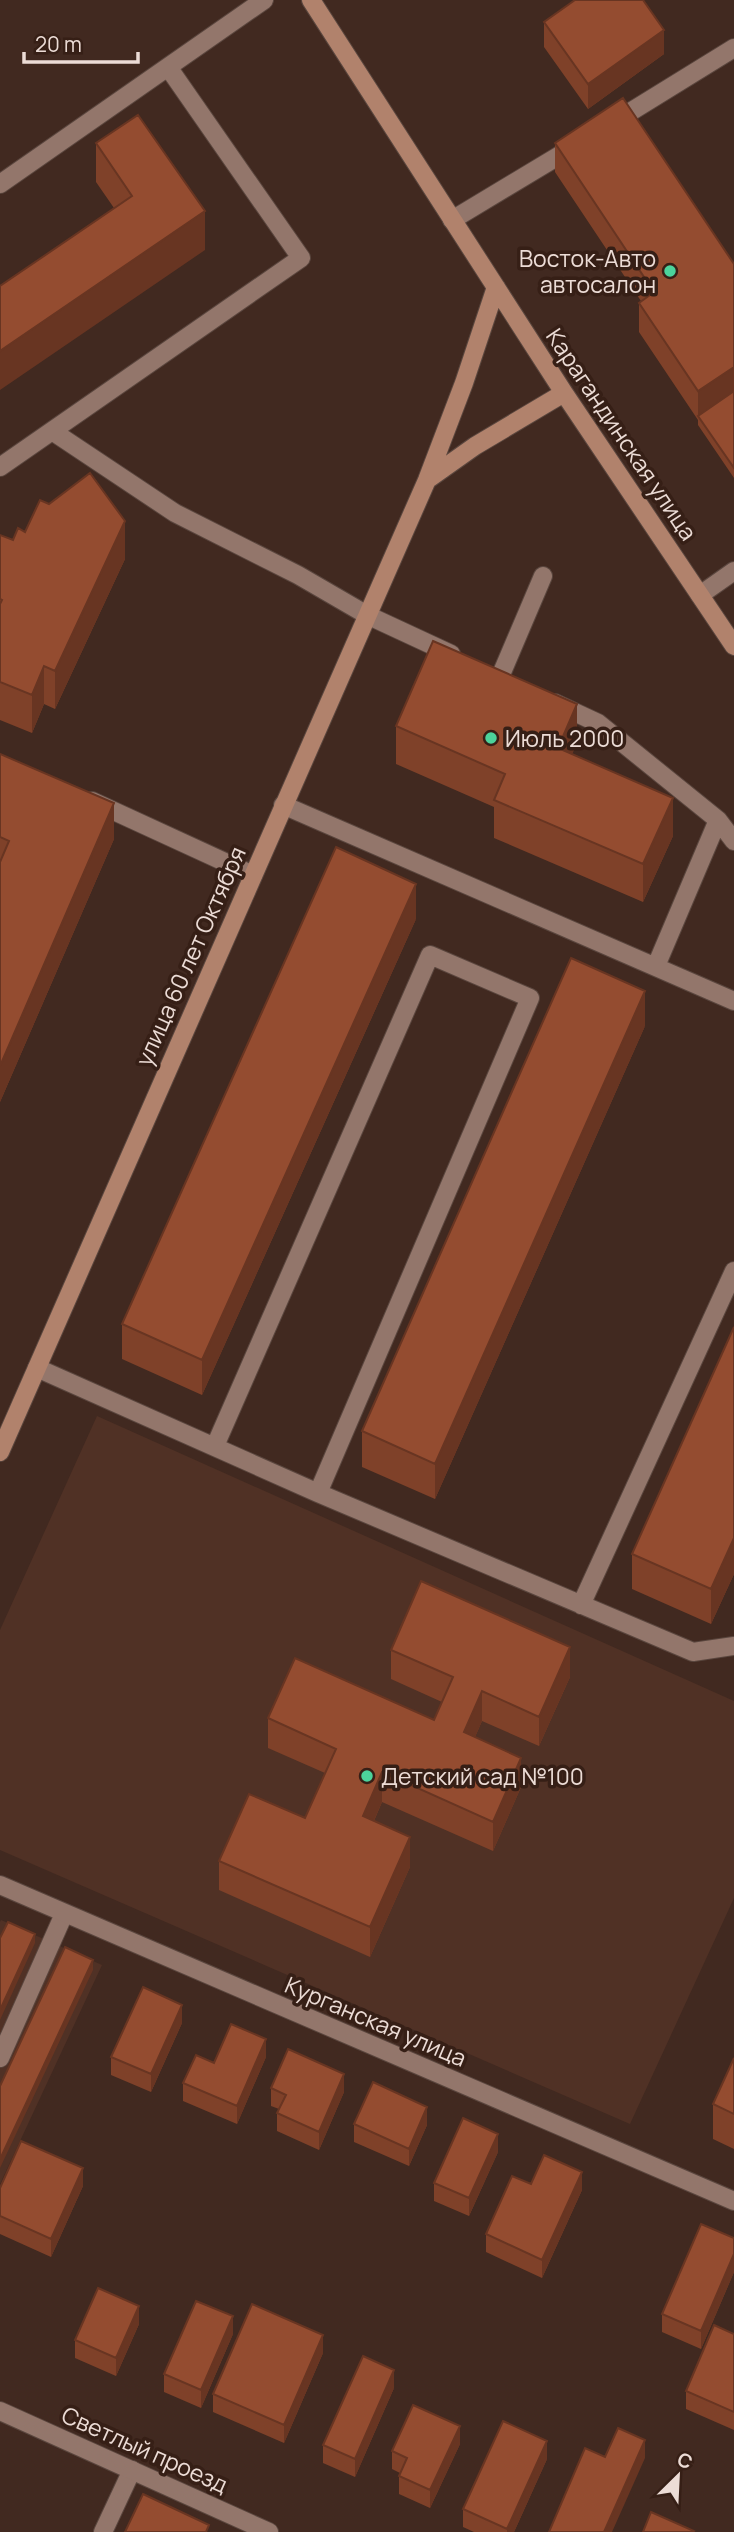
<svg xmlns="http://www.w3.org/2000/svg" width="734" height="2532" viewBox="0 0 734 2532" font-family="Manrope,sans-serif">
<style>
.built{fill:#503125}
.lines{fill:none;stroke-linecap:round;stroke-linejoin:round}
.lane-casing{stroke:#5a463e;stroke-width:20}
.street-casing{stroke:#5a463e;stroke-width:20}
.secondary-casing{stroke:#5a463e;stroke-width:20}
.lane{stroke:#93766b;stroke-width:18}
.street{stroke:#93766b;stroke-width:18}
.secondary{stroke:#b1826c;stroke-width:18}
.wall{fill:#7f4129}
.shaded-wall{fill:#683522}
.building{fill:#944c30;stroke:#683522;stroke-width:2}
.poi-dot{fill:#4cd39b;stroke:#361f16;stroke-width:2.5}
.labels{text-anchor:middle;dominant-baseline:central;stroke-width:7;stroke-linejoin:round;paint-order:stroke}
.poi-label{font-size:23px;fill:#ecdcd6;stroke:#361f16;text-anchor:start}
.street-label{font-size:23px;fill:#ecdcd6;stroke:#361f16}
</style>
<rect width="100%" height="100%" fill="#412920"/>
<path class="built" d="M97 1416 734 1701V1898L630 2124 0 1850V1630Z
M1 1920 102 1965 0 2184V1922Z"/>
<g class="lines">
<defs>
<path id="lane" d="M0 184 264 0
M52 431 175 513 298 575 367 615 451 654
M0 467 301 258 168 67
M500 677 543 576
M555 703 598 723 718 820 734 841
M92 801 253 875
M283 805 734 1001
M656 966 718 820
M37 1368 318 1493 693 1652 734 1646
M215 1446 430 955 530 998 318 1493
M581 1605 734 1271
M0 2058 64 1914
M103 2532 132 2470"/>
<path id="street" d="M614 122 734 48
M452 220 575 146
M700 595 734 571
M0 1885 734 2201
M0 2411 269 2532"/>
<path id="secondary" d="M311 0 564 393 734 646
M427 480 475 446 564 393
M0 1452 427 480 464 383 496 287"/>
</defs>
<use href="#lane" class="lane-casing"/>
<use href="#street" class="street-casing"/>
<use href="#secondary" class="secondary-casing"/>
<use href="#lane" class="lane"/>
<use href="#street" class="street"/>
<use href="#secondary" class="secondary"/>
</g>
<path class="wall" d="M544 22 664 54 588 109 544 47Z
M96 143 205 250 114 208 96 182Z
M555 143 734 264V478L698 425V420L639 332V303L641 301 555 172Z
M25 532 125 559 55 709 44 704 32 733 0 720V535L13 540Z
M396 726 577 743 572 754 673 836 643 902 494 838V807L396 764Z
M0 754 114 839 0 1102Z
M416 919 202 1395 122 1359V1324Z
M645 1026 435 1499 362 1467V1431Z
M734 1327V1574L711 1624 632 1589V1554Z
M391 1650 570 1677 539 1746 482 1721 475 1737 521 1787 493 1851 382 1802 374 1821 410 1867 370 1957 219 1890V1861L305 1818 325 1773 268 1748V1718L434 1720 442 1702 391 1679Z
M182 2023 151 2092 111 2075V2057Z
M266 2057 237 2124 183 2101V2083Z
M734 2058V2149L713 2139V2104Z
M271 2088 344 2092 319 2150 277 2131V2113L279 2109 271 2106Z
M354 2124 427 2125 409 2166 354 2142Z
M498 2152 469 2216 434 2201V2183Z
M531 2184 582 2190 542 2278 486 2252V2234Z
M83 2186 51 2257 0 2234V2188Z
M734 2238V2272L701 2349 662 2332V2314Z
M139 2324 116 2376 75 2358V2340Z
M233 2334 201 2408 164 2392V2374Z
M734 2334V2430L686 2409V2391Z
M323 2353 284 2443 213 2412V2394Z
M394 2388 355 2477 323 2463V2445Z
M460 2444 430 2508 399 2494V2476L400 2473 392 2469V2451Z
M547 2459 514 2532H474L463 2527V2509Z"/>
<path class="shaded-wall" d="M664 30V54L588 109V84Z
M205 211V250L0 390V351Z
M734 367V397L698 416V391Z
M125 521V559L55 709V671Z
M44 666V704L32 733V695Z
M577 704V743L558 786V748Z
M673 798V836L643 902V864Z
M114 803V839L0 1102V1066Z
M416 884V919L202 1395V1360Z
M645 991V1026L435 1499V1464Z
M734 1538V1574L711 1624V1589Z
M570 1647V1677L539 1746V1717Z
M482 1691V1721L464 1762V1732Z
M521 1758V1787L493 1851V1822Z
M382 1772V1802L363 1846V1816Z
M410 1837V1867L370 1957V1927Z
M35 1934V1943L0 2020V2010Z
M93 1960V1970L0 2168V2159Z
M182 2005V2023L151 2092V2074Z
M266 2039V2057L237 2124V2106Z
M344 2074V2092L319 2150V2132Z
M427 2107V2125L409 2166V2149Z
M498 2134V2152L469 2216V2198Z
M83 2168V2186L51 2257V2239Z
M582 2172V2190L542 2278V2260Z
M734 2254V2272L701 2349V2331Z
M139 2306V2324L116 2376V2358Z
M233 2316V2334L201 2408V2390Z
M323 2335V2353L284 2443V2425Z
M394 2370V2388L355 2477V2459Z
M460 2426V2444L430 2508V2490Z
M645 2440V2458L612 2532H604Z
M547 2441V2459L514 2532H507V2529Z"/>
<path class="building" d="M575 0H643L664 30 588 84 544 22Z
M623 98 734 264V367L698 391 639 303 654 292 555 143Z
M138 115 205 211 0 351V286L132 196 96 143Z
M734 391V468L698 416Z
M90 473 125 521 55 671 44 666 32 695 0 682V604L2 600 0 599V535L13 540 18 528 25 532 40 500 49 504Z
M433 641 577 704 558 748 673 798 643 864 494 800 505 774 396 726Z
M0 754 114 803 0 1066V862L9 841 0 837Z
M336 847 416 884 202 1360 122 1324Z
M571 958 645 991 435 1464 362 1431Z
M734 1327V1538L711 1589 632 1554Z
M421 1581 570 1647 539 1717 482 1691 464 1732 521 1758 493 1822 382 1772 363 1816 410 1837 370 1927 219 1861 249 1794 305 1818 336 1749 268 1718 295 1658 434 1720 453 1677 391 1650Z
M8 1922 35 1934 0 2010V1938Z
M65 1947 93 1960 0 2159V2086Z
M143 1987 182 2005 151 2074 111 2057Z
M231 2024 266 2039 237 2106 183 2083 196 2055 214 2063Z
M288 2049 344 2074 319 2132 277 2113 286 2095 271 2088Z
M734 2058V2114L713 2104Z
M373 2082 427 2107 409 2149 354 2124Z
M463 2118 498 2134 469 2198 434 2183Z
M21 2141 83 2168 51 2239 0 2216V2188Z
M544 2155 582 2172 542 2260 486 2234 512 2176 531 2184Z
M701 2224 734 2238V2254L701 2331 662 2314Z
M98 2288 139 2306 116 2358 75 2340Z
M196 2301 233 2316 201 2390 164 2374Z
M252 2304 323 2335 284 2425 213 2394Z
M714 2325 734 2334V2412L686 2391Z
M363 2356 394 2370 355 2459 323 2445Z
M413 2405 460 2426 430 2490 399 2476 407 2458 392 2451Z
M503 2421 547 2441 507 2529 463 2509Z
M618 2428 645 2440 604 2532H549L585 2448 605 2457Z
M143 2494 209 2525 206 2532H125Z
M651 2512 694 2531 693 2532H643Z"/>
<g class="poi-dot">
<circle cx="670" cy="271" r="7"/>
<circle cx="491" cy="738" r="7"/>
<circle cx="367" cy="1776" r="7"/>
</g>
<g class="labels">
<g class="poi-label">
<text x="656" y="258" text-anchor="end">Восток-Авто<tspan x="656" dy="26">автосалон</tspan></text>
<text x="505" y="738">Июль 2000</text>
<text x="381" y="1776">Детский сад №100</text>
</g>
<g class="street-label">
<text transform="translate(622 434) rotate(56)">Карагандинская улица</text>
<text transform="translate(190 956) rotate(-66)">улица 60 лет Октября</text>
<text transform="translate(376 2021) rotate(23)">Курганская улица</text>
<text transform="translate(145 2449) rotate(24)">Светлый проезд</text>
</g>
</g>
<g transform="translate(678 2476) rotate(24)" stroke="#361f16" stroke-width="5" paint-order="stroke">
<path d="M0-5L12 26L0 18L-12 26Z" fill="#ecdcd6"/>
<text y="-10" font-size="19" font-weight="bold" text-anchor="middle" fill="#ecdcd6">С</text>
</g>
<path d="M24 52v10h114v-10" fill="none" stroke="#ecdcd6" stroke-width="3.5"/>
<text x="35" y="52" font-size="21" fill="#ecdcd6" stroke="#361f16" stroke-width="5" paint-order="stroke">20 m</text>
</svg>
